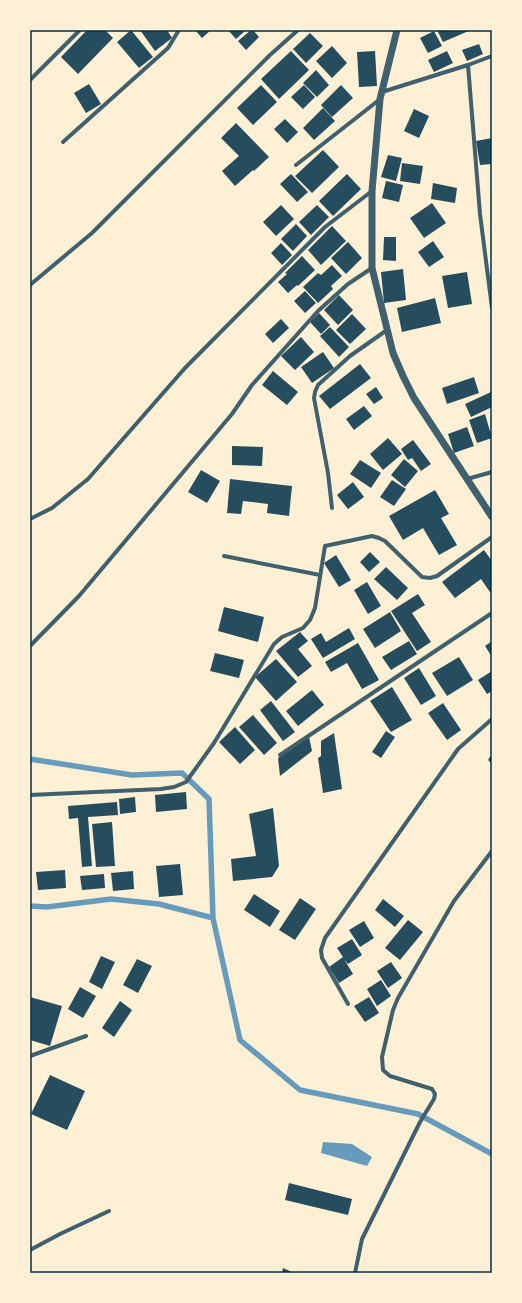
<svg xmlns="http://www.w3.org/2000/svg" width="522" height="1303" viewBox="0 0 522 1303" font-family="Inter,sans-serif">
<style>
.water{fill:#669bbc}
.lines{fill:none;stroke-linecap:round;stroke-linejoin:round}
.stream{stroke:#669bbc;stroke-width:5.5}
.building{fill:#264d5e}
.minor{stroke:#3f606c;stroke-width:4}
.tertiary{stroke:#3f606c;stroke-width:7}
.neatline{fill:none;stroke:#003049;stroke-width:1.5}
</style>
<rect width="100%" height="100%" fill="#fdf0d5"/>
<path class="water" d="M323 1142 352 1144 372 1157 367 1166 321 1153Z"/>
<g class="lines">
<path class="stream" d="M30 759 132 775 182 773 209 799 213 918 240 1040 300 1090 418 1114 492 1154
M30 906 47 907 111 899 159 904 213 918"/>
</g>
<path class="building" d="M87 30H105L113 38 78 74 61 57Z
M131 30 153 57 139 68 117 42Z
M140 30H167L172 38 155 51Z
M195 30H211L202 38Z
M228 30H246L236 39Z
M251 30H253L259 37 246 50 238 41Z
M437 30H471L443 42Z
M434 31 442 46 428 53 420 38Z
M310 33 323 46 306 63 293 49Z
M479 44 483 54 467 61 462 50Z
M332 46 347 63 332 78 316 61Z
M291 51 309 70 279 99 261 79Z
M375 51 377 86 359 87 357 52Z
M447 51 453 63 434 72 428 60Z
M316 70 329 85 317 97 303 83Z
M89 84 101 104 86 113 74 93Z
M261 85 277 102 253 125 237 108Z
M304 85 315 97 303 109 291 97Z
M341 85 353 98 332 117 321 105Z
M323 108 335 121 314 140 303 128Z
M414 109 429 116 419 138 404 131Z
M285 119 298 132 287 143 274 129Z
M236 123 269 157 254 171 253 170 235 186 222 171 239 156 221 138Z
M492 138V164L480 165 476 141Z
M323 150 339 167 312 193 295 176Z
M388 155 402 158 396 181 381 177Z
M402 163 423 166 420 184 400 181Z
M291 174 308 192 297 202 280 184Z
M347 174 361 189 333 216 319 201Z
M386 181 403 185 399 202 382 198Z
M433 183 457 188 455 203 431 199Z
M432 203 446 223 424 238 410 218Z
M281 205 294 219 276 236 263 222Z
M317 205 329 217 311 235 299 222Z
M296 224 307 236 293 251 281 239Z
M332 226 346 241 321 265 308 250Z
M384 237H396V261L383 260Z
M433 241 444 257 429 267 418 252Z
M348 242 362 258 346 274 331 258Z
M281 243 292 255 282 265 271 253Z
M302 256 315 270 298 286 297 285 288 293 278 282 287 274 285 273Z
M332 265 342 276 331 286 333 289 318 303 303 287 318 273 321 275Z
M403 269 406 300 384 303 381 272Z
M467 272 472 304 448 308 442 276Z
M305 291 316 303 305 313 294 301Z
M339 295 353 310 338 325 324 310Z
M435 298 441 323 402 332 397 308Z
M319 313 330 325 321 334 310 322Z
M352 314 366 329 350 344 336 330Z
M281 319 289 328 273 343 265 334Z
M330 327 349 347 339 357 320 336Z
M301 337 314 352 295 370 281 356Z
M323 352 334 368 312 383 301 367Z
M360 364 371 378 330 409 319 396Z
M273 371 298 392 287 405 262 385Z
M474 377 479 393 447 404 442 388Z
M376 387 383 398 374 404 366 394Z
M491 392 492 395V407L471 417 465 404Z
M364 406 372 416 354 430 346 419Z
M485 414 492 438 477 443 469 420Z
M467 427 474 446 454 453 448 434Z
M388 438 402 454 383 470 370 454Z
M413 440 431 464 421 471 412 458 408 460 401 449Z
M232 446 263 447 262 466 232 465Z
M404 459 418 471 405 487 391 475Z
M360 460 381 473 371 488 350 474Z
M201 470 220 481 207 503 188 492Z
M230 479 292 486 289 516 267 513 268 504 243 501 241 514 227 513Z
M392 480 406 489 394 506 380 497Z
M353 482 364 497 348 509 337 495Z
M435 490 449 514 441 518 457 545 439 555 423 528 403 540 389 516Z
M484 550 492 561V595L481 579 455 598 442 582Z
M370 552 380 562 369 572 360 562Z
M336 555 351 580 339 587 324 563Z
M386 567 408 588 397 600 374 579Z
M367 582 381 606 368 614 354 590Z
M418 594 425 605 412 613 431 642 417 651 391 611Z
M224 607 264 617 258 642 218 631Z
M390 612 401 631 375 648 363 629Z
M349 628 355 639 323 658 311 639 321 633 326 642Z
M300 632 308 641 298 649 312 666 298 677 276 651Z
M409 641 417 654 391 670 382 657Z
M492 641V657L485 646Z
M358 643 379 680 362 689 347 663 331 672 325 662Z
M215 653 244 660 239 678 210 671Z
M459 657 473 680 447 696 432 673Z
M276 659 297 682 276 701 255 677Z
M419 668 436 696 421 705 404 678Z
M492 671V691L487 694 478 680Z
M392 687 412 720 391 732 370 701Z
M312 690 324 705 298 726 286 711Z
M271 701 295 732 283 741 260 710Z
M443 703 461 730 447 740 428 713Z
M253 715 277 743 264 755 239 727Z
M235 727 255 750 240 764 219 742Z
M386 731 395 737 381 758 372 752Z
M334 733 342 789 323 793 318 758 321 756V741Z
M309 737 312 751 280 776 278 758Z
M492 754V764L488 760Z
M186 792 187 809 156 812 155 795Z
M135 797 136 812 120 814 119 799Z
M117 802 118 815 88 817 92 866 82 867 78 818 69 819 68 806Z
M273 808 279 866 272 877 233 881 231 859 256 856 249 814Z
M112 822 115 866 96 867 92 824Z
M180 864 183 895 159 897 156 866Z
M65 870 66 888 38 890 36 872Z
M133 871 134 889 113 891 111 873Z
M104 874 105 888 82 890 80 876Z
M254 894 280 911 270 927 244 910Z
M300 898 316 909 295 940 279 930Z
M383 899 404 916 395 927 375 910Z
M408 920 423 932 400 960 385 948Z
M364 921 374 938 360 947 349 930Z
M352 939 362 955 348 964 344 959 353 974 339 983 329 967 343 957 337 948Z
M101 956 115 962 102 989 89 982Z
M137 959 152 966 138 993 123 985Z
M391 962 402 978 388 988 377 971Z
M381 980 391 996 377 1006 367 989Z
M80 987 96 996 83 1018 68 1009Z
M30 997 62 1006 50 1046 30 1040Z
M369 997 379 1013 365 1022 354 1006Z
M120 1001 132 1010 114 1037 102 1028Z
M50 1075 85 1091 67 1130 31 1114Z
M289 1183 352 1199 348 1215 285 1200Z
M283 1268 294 1273H282Z"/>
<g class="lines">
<path class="minor" d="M468 65 480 214 492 308
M30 80 80 30
M382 92 468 65 492 56
M63 142 168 48 179 30
M296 165 379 100
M30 285 92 233 270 55 298 30
M467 479 492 472
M332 508 328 473 314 398 315 392 318 385 350 356 387 330
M30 519 52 508 88 479 185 368 325 227 372 191
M224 556 320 575
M30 646 79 596 232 414 252 385 318 311 348 284 372 268
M280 755 492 613
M30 795 161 789 174 787 186 782 214 743 274 644 282 637 303 628 310 620 315 608 325 546 372 536 379 538 385 541 422 577 430 578 437 576 492 537
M348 1004 322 958 321 950 325 938 458 749 492 719
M30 1056 86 1036
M30 1250 60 1234 109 1211
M355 1273 362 1239 420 1122 434 1099 435 1094 432 1089 390 1076 383 1070 382 1057 393 1010 398 998 454 901 492 851"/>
<path class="tertiary" d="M397 30 380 99 372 191V268L393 353 403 376 414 398 492 517"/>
</g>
<rect width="522" height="1303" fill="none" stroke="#fdf0d5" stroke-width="62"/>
<rect x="31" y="31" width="460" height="1241" class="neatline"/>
</svg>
